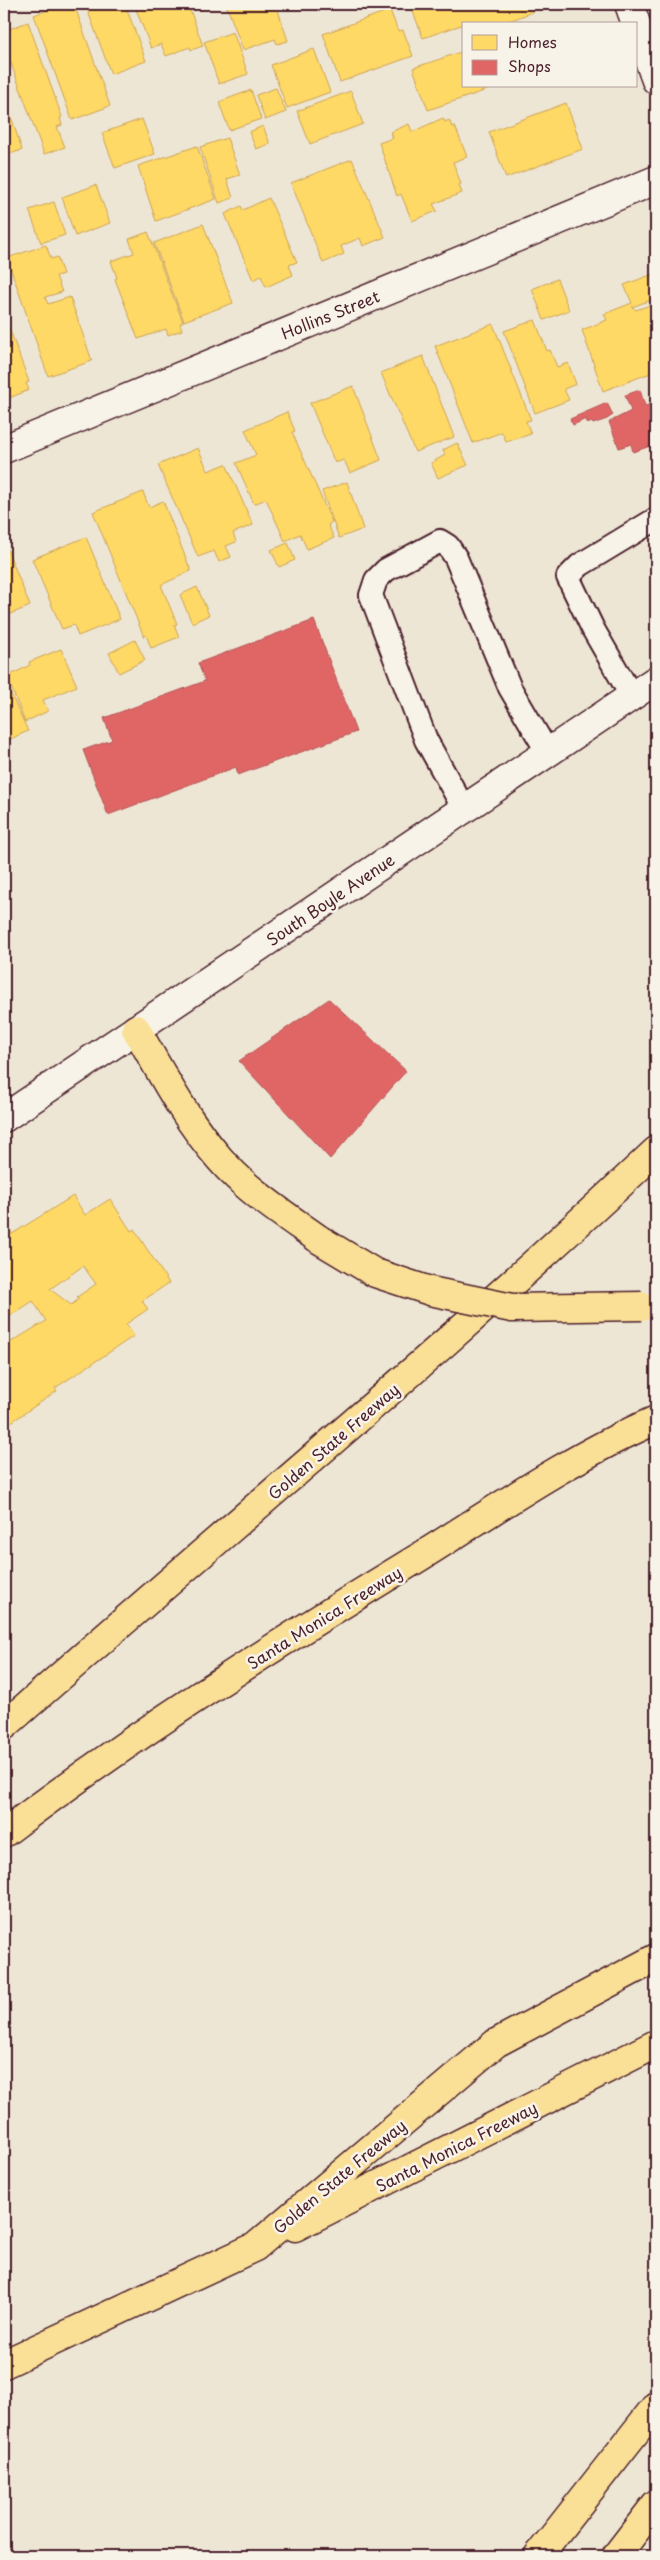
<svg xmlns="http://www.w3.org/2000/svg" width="660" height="2560" viewBox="0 0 660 2560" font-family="'Playpen Sans',sans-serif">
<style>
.homes{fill:#ffd966;stroke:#c9a154;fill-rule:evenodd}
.shops{fill:#e06666;stroke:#b35154}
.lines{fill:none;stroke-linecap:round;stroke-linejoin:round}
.service-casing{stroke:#4a1f2b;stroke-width:26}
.minor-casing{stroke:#4a1f2b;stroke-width:31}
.tertiary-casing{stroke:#4a1f2b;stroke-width:31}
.secondary-casing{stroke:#4a1f2b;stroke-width:31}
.motorway-casing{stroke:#4a1f2b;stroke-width:31}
.service{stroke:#f7f3e8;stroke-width:22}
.minor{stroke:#f7f3e8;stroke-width:28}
.tertiary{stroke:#f7f3e8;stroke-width:28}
.secondary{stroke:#f7f3e8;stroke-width:28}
.motorway{stroke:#fadf96;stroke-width:28}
.motorway-bridge-casing{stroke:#4a1f2b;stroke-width:31;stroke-linecap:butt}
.motorway-bridge{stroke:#fadf96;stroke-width:28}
.labels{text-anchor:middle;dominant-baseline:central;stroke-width:5;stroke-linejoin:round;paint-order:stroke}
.street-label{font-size:16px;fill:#4a1f2b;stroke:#f7f3e8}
</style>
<rect width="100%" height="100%" fill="#eee6d4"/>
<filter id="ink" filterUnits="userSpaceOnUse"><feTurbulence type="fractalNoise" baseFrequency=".02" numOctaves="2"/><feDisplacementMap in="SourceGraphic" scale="10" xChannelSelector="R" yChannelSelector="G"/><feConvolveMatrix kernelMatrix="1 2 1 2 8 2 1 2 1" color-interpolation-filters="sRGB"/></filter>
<g filter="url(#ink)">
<path class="homes" d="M65 4H74L110 106 72 120 34 15Z
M93 4H125L146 61 111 74 86 6Z
M134 4H188L203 46 191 50 190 47 166 56 161 44 151 48Z
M226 4H276L288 41 277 44 275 39 243 50Z
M410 4H540L541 6 532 9 533 12 501 24H464L423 38Z
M390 10 398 31 403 30 413 56 340 82 323 34Z
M28 22 62 117 60 118 62 125 57 127 65 147 44 154 4 44V31Z
M233 32 248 74 219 84 204 42Z
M314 49 330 92 287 108 271 65Z
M464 51V86H486L487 90 428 110 413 68Z
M276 88 286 112 265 120 256 95Z
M251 90 261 119 229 130 219 102Z
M351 91 363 124 310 144 297 111Z
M4 95 22 150 4 156Z
M566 103 583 149 506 178 489 132Z
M443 118 445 122 449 120 452 127 455 126 467 157 453 162 461 184 459 185 462 193 433 204 437 211 412 221 401 194 397 196 379 143 393 138 391 132 409 124 412 132Z
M142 119 155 154 115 168 102 133Z
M263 126 270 144 256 149 249 132Z
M227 138 240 175 227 179 233 198 219 203 200 147Z
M197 146 216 199 156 221 138 166Z
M352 159 385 237 363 246 360 238 341 246 344 254 323 263 291 183Z
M96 185 110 223 75 236 62 197Z
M269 198 297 262 289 265 293 275 266 287 261 276 253 280 225 214 241 206 243 210Z
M54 202 65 235 41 243 29 210Z
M203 224 233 303 184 321 154 243Z
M148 232 183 322 180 323 182 330 168 335 166 329 138 339 115 279 117 278 111 261 134 253 129 239Z
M46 245 51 259 57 257 63 274 56 276 62 292 45 297 48 304 70 297 92 361 48 376 7 258Z
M656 273V298L632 307 636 310 656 303V341L653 342 656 349V371L603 391 582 330 607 320 604 314 632 303 624 285Z
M557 279 569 310 544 320 532 289Z
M4 314 29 382 26 383 29 390 4 400Z
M535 320 547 351 550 350 557 367 568 363 576 384 564 389 569 400 535 413 504 331Z
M493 324 531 420 526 421 531 434 506 442 502 432 473 443 435 346Z
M423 356 454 437 415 452 381 373Z
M353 386 381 460 350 473 344 460 335 463 310 403Z
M287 412 295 431 292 432 332 522 328 525 334 538 307 549 300 534 285 541 266 499 254 504 236 463 256 455 245 430Z
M457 443 468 465 438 478 431 463 445 455 443 450Z
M198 448 208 471 226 464 253 525 233 533 236 542 226 546 231 557 219 562 214 551 198 557 158 465Z
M347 482 363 529 339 538 322 491Z
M143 492 149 507 163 501 191 571 161 585 177 624 174 625 179 637 151 648 146 635 144 637 93 512Z
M86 537 120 619 78 636 74 625 62 629 32 559Z
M4 541 30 606 8 615 10 620 4 623Z
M288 543 295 560 279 567 271 550Z
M197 587 209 615 192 623 180 595Z
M135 640 145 660 119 673 109 653Z
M61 649 77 686 43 700 48 711 25 722 7 677 30 665 29 662Z
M4 679 28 731 4 742Z
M73 1196 85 1215 110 1199 131 1231 134 1229 169 1283 142 1301 148 1309 126 1324 134 1336 55 1388 57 1391 4 1427V1342L6 1345 46 1321 33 1301 4 1320V1234L10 1230 12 1234ZM83 1266 96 1284 77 1297 79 1299 71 1305 50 1289Z"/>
<path class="shops" d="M640 390 645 406 656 402V444L633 452 631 444 619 448 609 422 631 411 625 395Z
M607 403 613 415 607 419 593 424 592 422 587 424 586 419 573 425 570 419Z
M314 620 356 732 238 775 236 767 108 815 83 750 112 740 104 718 205 681 198 663Z
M329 999 406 1071 330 1159 239 1061Z"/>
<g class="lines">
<defs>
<path id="service" d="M632 697 593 629 568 577 580 565 656 519
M464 809 426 740 371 595 376 580 386 570 440 541 448 546 456 558 510 688 548 753"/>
<path id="minor" d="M4 449 656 180"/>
<path id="tertiary" d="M629 4 656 80"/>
<path id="secondary" d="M4 1118 656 680"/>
<path id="motorway" d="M136 1029C162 1074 185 1119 219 1158 247 1191 285 1215 320 1240
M4 1726C221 1534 445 1350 656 1151
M4 1833C136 1733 277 1644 418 1558 495 1510 573 1456 656 1420
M295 2227 656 2044
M4 2364 255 2247 496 2043 656 1958
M538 2556 656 2406
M616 2556 656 2504"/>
</defs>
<use href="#service" class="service-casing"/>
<use href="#minor" class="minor-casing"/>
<use href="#tertiary" class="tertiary-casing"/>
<use href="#secondary" class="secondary-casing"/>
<use href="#motorway" class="motorway-casing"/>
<use href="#service" class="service"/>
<use href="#minor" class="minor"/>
<use href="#tertiary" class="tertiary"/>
<use href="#secondary" class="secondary"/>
<use href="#motorway" class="motorway"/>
<defs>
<path id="motorway-bridge" d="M320 1240 375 1273 430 1291 512 1308 642 1306"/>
</defs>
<use href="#motorway-bridge" class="motorway-bridge-casing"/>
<use href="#motorway-bridge" class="motorway-bridge"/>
</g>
</g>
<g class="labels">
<g class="street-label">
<text transform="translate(330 314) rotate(-22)">Hollins Street</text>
<text transform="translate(330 899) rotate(-34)">South Boyle Avenue</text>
<text transform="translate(333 1441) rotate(-41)">Golden State Freeway</text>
<text transform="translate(324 1617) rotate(-32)">Santa Monica Freeway</text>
<text transform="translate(456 2146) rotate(-27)">Santa Monica Freeway</text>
<text transform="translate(339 2176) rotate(-40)">Golden State Freeway</text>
</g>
</g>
<rect width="660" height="2560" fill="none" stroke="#f7f3e8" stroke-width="20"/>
<rect x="10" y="10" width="640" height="2540" fill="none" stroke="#4a1f2b" stroke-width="2" filter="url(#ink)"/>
<rect x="462" y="22" width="175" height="65" fill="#f7f3e8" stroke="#b29e9c"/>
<rect x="472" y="35" width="25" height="15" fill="#ffd966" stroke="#b29e9c"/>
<text x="508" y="48" font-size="15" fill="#4a1f2b">Homes</text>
<rect x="472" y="60" width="25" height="15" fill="#e06666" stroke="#b29e9c"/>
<text x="508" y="72" font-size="15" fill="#4a1f2b">Shops</text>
</svg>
